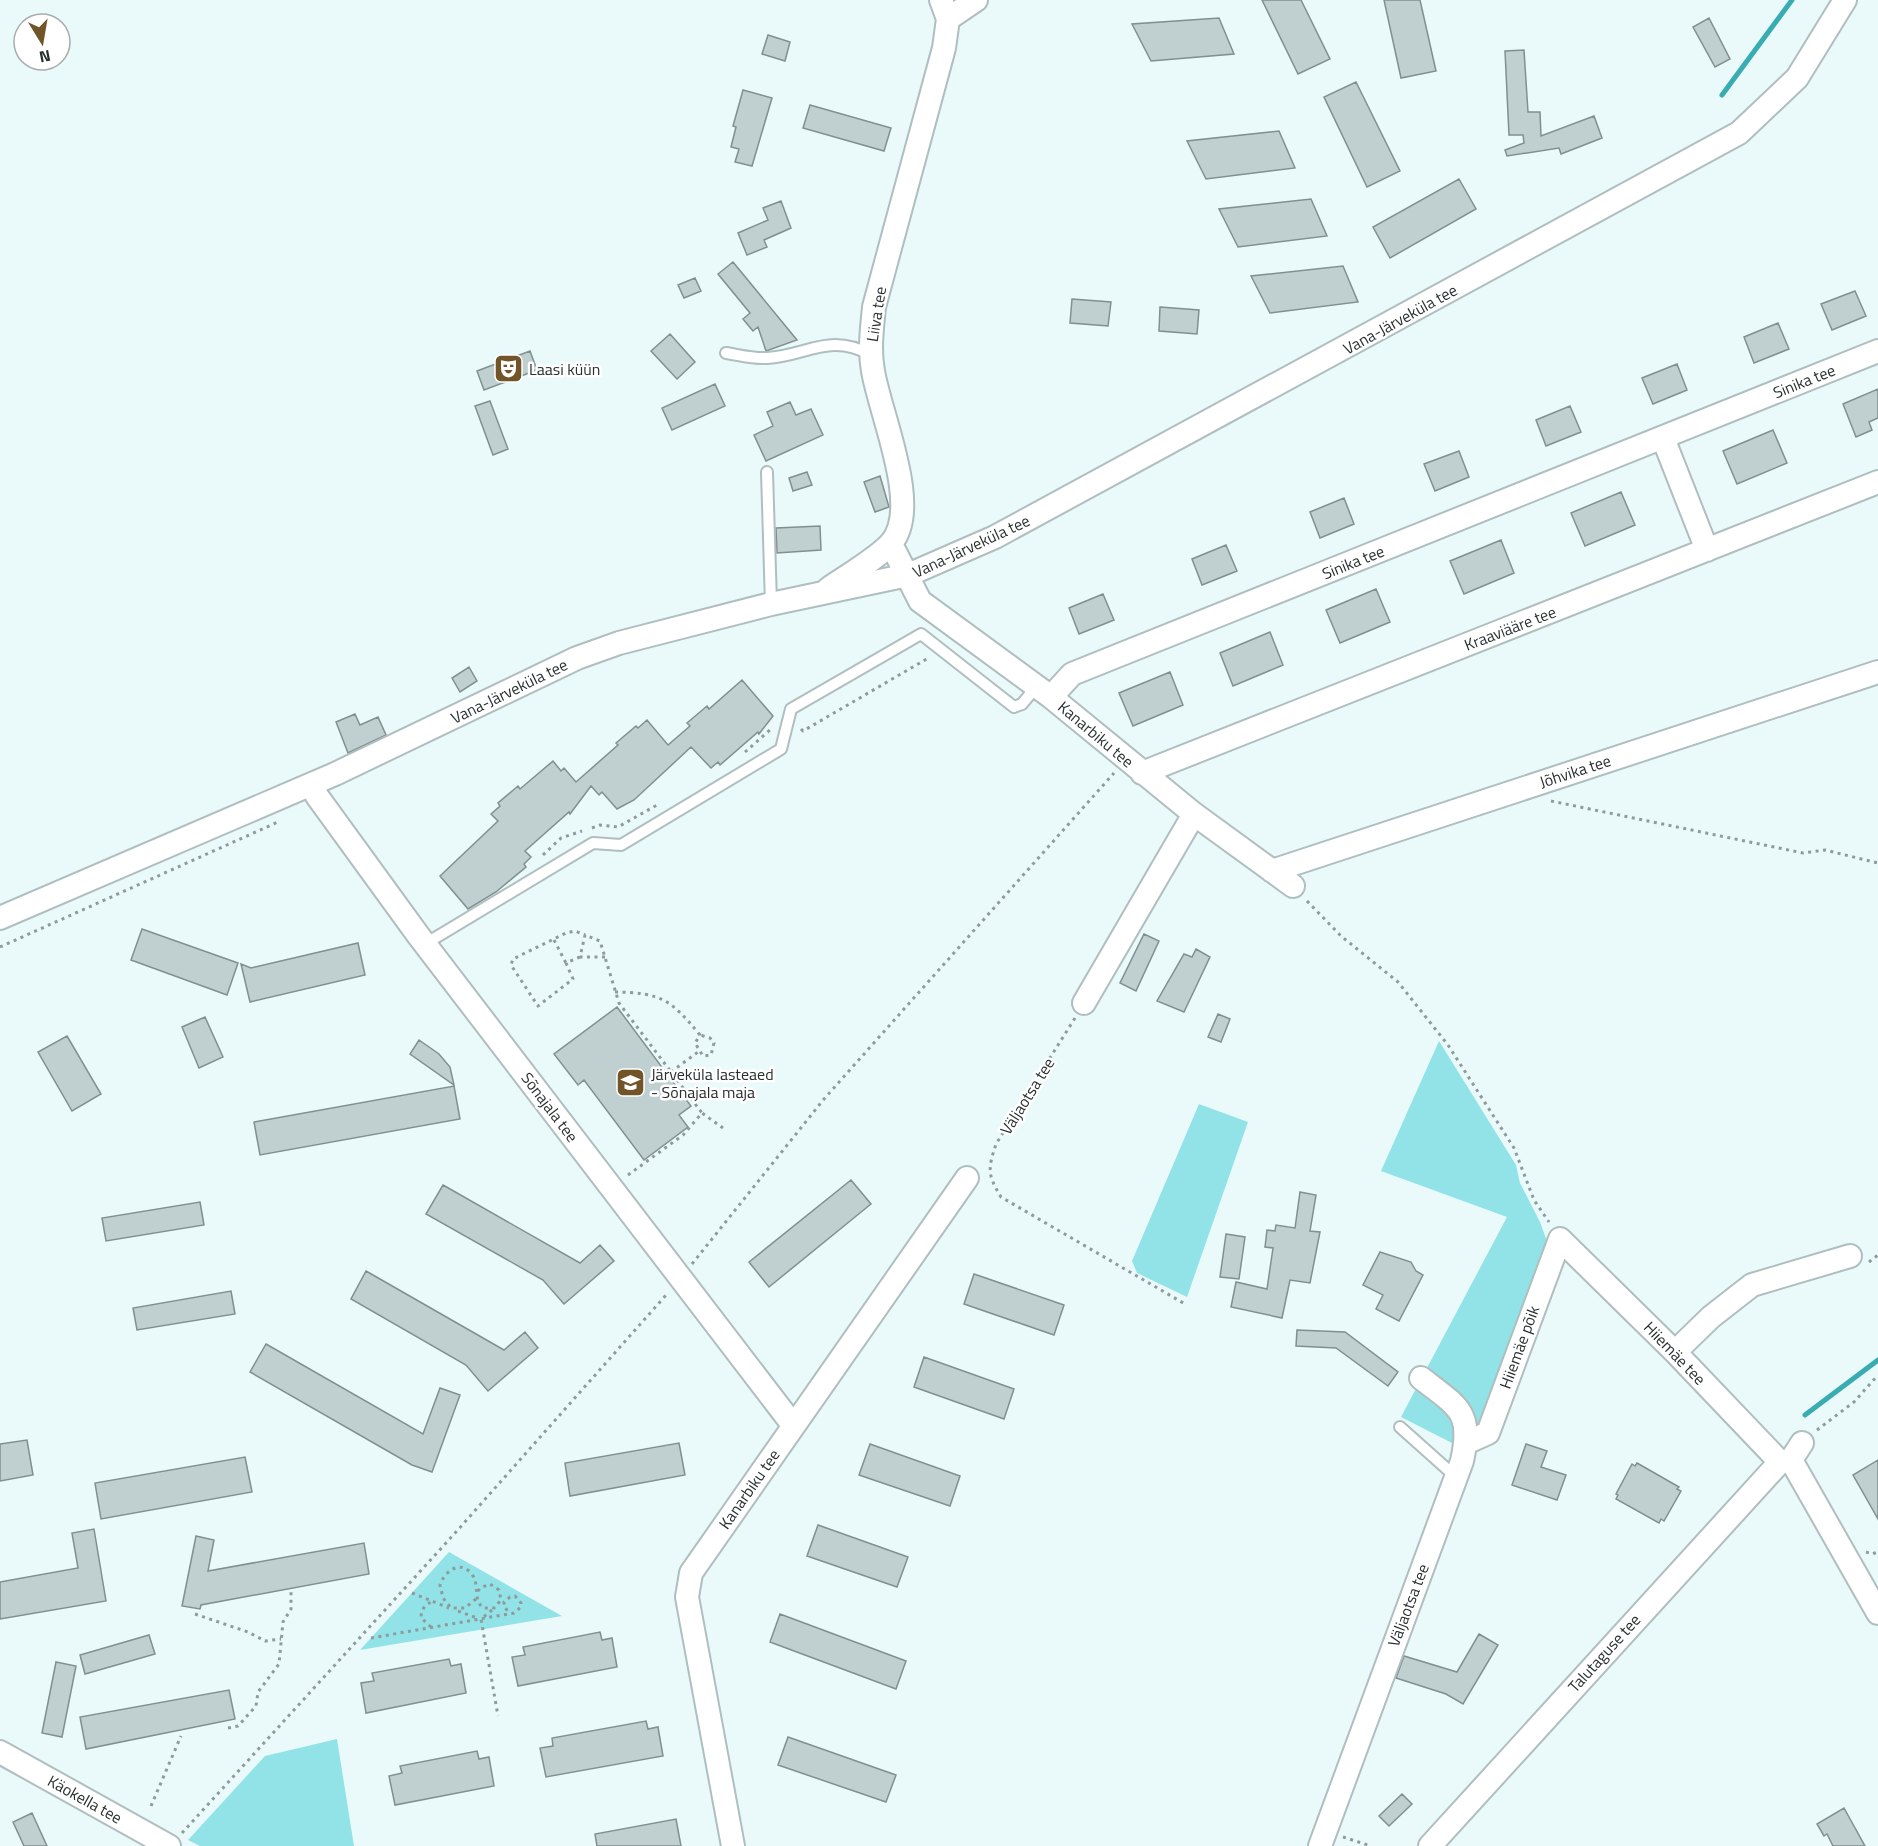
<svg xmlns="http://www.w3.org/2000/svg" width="1878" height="1846" viewBox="0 0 1878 1846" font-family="'Titillium Web',sans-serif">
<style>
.green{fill:#91e3e7}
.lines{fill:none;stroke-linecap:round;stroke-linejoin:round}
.stream{stroke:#39acb1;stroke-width:5}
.building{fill:#c0cfd0;stroke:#808f8f;stroke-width:1.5}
.service-casing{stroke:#afbebf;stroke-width:14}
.minor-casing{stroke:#afbebf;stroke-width:26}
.path{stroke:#8f9a9b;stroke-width:3;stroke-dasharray:3 4.5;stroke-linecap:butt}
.service{stroke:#fff;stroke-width:10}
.minor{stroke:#fff;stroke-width:22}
.labels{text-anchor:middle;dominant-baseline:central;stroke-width:5;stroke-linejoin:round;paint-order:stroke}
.street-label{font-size:16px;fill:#292f2f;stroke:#fff}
.poi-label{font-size:16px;fill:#292f2f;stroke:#fff;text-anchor:start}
</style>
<rect width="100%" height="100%" fill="#eafafb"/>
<path class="green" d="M1439 1041 1516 1165 1520 1183 1540 1222 1548 1244 1479 1429 1452 1443 1401 1417 1507 1217 1381 1171Z
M1199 1104 1248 1122 1187 1297 1137 1273 1132 1261Z
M449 1552 562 1616 360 1650Z
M337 1739 354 1846H200L188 1840 265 1756Z"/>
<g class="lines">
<path class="stream" d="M1722 95 1792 0
M1805 1415 1878 1360"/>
</g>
<path class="building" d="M1262 0H1301L1330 59 1298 74Z
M1384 0H1420L1436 71 1401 78Z
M1219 18 1234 54 1151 61 1132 24Z
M1709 18 1730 59 1715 67 1693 27Z
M768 35 790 42 785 61 762 54Z
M1524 50 1528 112H1540L1541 136 1594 116 1602 138 1561 154 1559 148 1507 156 1505 150 1524 143 1523 135H1509L1505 51Z
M1356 82 1400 171 1367 187 1324 97Z
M743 90 772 98 752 166 735 162 739 149 731 147 736 127 733 126Z
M810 105 891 128 884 151 803 128Z
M1279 131 1295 168 1206 179 1187 141Z
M1459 179 1476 209 1390 258 1373 227Z
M1311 199 1327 236 1238 247 1219 209Z
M781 201 791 228 764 240 767 247 747 255 738 233 768 220 763 208Z
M733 262 797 340 766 351 758 327 753 331 743 319 750 313 718 274Z
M1343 266 1358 302 1270 313 1251 276Z
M695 278 701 291 684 298 678 285Z
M1855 291 1866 316 1832 330 1821 304Z
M1072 299 1111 302 1108 326 1070 323Z
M1160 307 1199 310 1197 334 1159 331Z
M1778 323 1789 349 1754 363 1744 337Z
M670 334 695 362 677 379 651 351Z
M530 351 537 370 484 390 477 371Z
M1677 364 1687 390 1653 404 1642 378Z
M715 384 725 406 672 430 662 408Z
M1878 389V418L1869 422 1872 430 1856 437 1843 404Z
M490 401 508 449 493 455 475 406Z
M790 402 796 415 811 409 823 435 766 461 754 435 773 426 767 412Z
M1570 406 1581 432 1546 446 1536 420Z
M1773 430 1787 463 1737 484 1723 451Z
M1459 451 1469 477 1435 491 1424 464Z
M807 472 812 485 793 491 789 478Z
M880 476 889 507 875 512 864 482Z
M1621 492 1635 525 1585 546 1571 513Z
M1344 498 1354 524 1320 538 1310 512Z
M820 526 821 550 777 553 776 528Z
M1501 540 1514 573 1464 594 1450 561Z
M1226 545 1237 571 1202 585 1192 559Z
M1376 589 1390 622 1340 643 1326 610Z
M1103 594 1114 620 1079 634 1069 608Z
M1270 632 1283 665 1233 686 1220 653Z
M469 667 477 681 460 692 452 678Z
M1170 672 1183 705 1133 726 1119 693Z
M742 680 773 716 759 734 758 732 720 765 718 762 711 768 691 747 634 800 617 809 602 792 599 795 591 786 570 814 569 812 525 851 531 857 524 864 526 867 496 892 468 909 440 876 498 821 491 814 500 806 498 803 518 786 520 789 553 761 561 771 564 768 576 782 618 745 616 743 636 726 638 728 647 720 668 745 690 726 687 723 707 706 709 709Z
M355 714 360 725 378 717 386 735 348 753 336 722Z
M142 929 238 963 227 995 131 960Z
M1144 934 1159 941 1136 991 1120 983Z
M358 943 365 975 250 1002 241 964 251 968Z
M1196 949 1210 957 1184 1012 1157 1001 1184 954 1192 957Z
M617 1007 691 1106 679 1115 688 1127 644 1160 584 1080 578 1085 554 1054Z
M1218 1014 1230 1019 1221 1042 1208 1037Z
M205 1017 223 1057 199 1068 182 1027Z
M67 1036 101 1094 72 1111 38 1052Z
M419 1040 439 1054 450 1067 454 1085 410 1054Z
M454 1086 460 1119 260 1155 254 1122Z
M851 1180 871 1204 769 1287 749 1262Z
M443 1185 580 1263 600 1245 614 1261 564 1304 543 1280 426 1214Z
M1300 1192 1316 1195 1310 1231 1320 1232 1310 1283 1290 1280 1282 1318 1231 1307 1236 1282 1267 1289 1273 1248 1265 1247 1267 1230 1275 1231 1276 1225 1295 1228Z
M200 1202 204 1225 106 1241 102 1218Z
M1226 1234 1245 1237 1239 1279 1220 1277Z
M1380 1252 1411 1262 1416 1271 1423 1275 1399 1321 1376 1309 1383 1295 1363 1285Z
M366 1271 504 1350 525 1332 538 1348 488 1391 466 1365 351 1299Z
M974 1274 1064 1305 1054 1335 964 1304Z
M231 1291 235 1314 137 1330 133 1308Z
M1297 1330 1345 1332 1398 1372 1388 1386 1336 1348 1296 1346Z
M266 1344 423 1434 440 1388 460 1395 432 1472 412 1465 250 1372Z
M924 1357 1014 1389 1004 1419 914 1387Z
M27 1440 33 1475 0 1481V1444Z
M679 1443 685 1475 570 1496 565 1463Z
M870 1444 960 1476 950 1506 859 1475Z
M1526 1444 1547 1451 1541 1467 1566 1475 1557 1500 1512 1485Z
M245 1457 252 1492 101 1519 95 1483Z
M1878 1460V1519L1853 1475Z
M1637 1463 1679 1487 1677 1489 1681 1491 1664 1521 1661 1519 1659 1523 1616 1499 1618 1495 1616 1494 1632 1464 1635 1466Z
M818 1525 908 1557 897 1587 807 1556Z
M94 1529 106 1601 0 1619V1582L78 1568 72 1533Z
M196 1536 214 1540 208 1571 364 1543 369 1574 201 1605 200 1609 182 1606Z
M780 1614 906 1661 896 1689 770 1642Z
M600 1632 602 1640 612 1638 617 1667 518 1686 512 1657 525 1655 523 1647Z
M1479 1634 1498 1645 1463 1704 1446 1694 1396 1678 1404 1656 1457 1672Z
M149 1635 155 1654 85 1674 80 1655Z
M449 1659 451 1666 461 1664 466 1693 366 1713 361 1683 374 1681 372 1673Z
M56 1662 76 1666 62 1737 42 1733Z
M229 1690 235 1719 86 1749 80 1717Z
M646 1721 648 1729 658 1727 663 1756 546 1777 540 1748 553 1746 552 1738Z
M788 1737 896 1775 886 1802 778 1765Z
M477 1751 479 1759 489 1757 494 1786 395 1805 389 1776 402 1773 400 1766Z
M1402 1794 1412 1804 1389 1826 1379 1816Z
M1844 1808 1865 1846H1833L1827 1834 1824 1836 1817 1824Z
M32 1813 47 1846H24L13 1822Z
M676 1819 681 1846H597L595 1834Z"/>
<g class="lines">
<defs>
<path id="service" d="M726 353C739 355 753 359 767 358 807 356 829 332 871 355
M767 472 771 604
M425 944 593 843 621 845 781 749 791 709 921 634 1014 707 1022 704 1036 687
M1400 1427 1456 1477"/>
<path id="minor" d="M948 19 976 0
M1663 438 1707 550
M891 544 920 601 1051 697 1194 814 1293 886
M828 589C845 577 878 558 891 543 922 508 880 414 873 371 869 350 872 328 874 307L944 48 948 19 941 0
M1051 697 1072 674 1878 351
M1142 773 1878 482
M311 785 317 796 418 935 793 1425
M1272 871 1878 672
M0 918 335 774 577 658 619 643 771 604 908 575 995 537 1739 133 1797 78 1845 0
M1084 1003 1194 814
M1675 1352 1711 1317 1752 1285 1850 1256
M1466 1443 1488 1433 1560 1239 1675 1352 1780 1462
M1802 1443 1791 1460 1878 1613
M0 1752 169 1846
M733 1846 687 1597 691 1573 967 1178
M1320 1846 1462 1461C1473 1411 1458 1407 1421 1378
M1430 1846 1780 1462"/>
</defs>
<use href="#service" class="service-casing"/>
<use href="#minor" class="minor-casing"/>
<path class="path" d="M801 729 803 731 930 657
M745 752 771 729
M1551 801 1803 853 1825 850 1878 863
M592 828 600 825 618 827 657 805
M543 855 561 838 582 831
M1307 901 1341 936 1398 982 1448 1045 1514 1148 1534 1200 1549 1222
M554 940 566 963
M0 947 278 822
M580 957 566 963 573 979 538 1006 511 965 513 959 566 933 575 931 585 935
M605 957H580L585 935 600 941 619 1003 702 1113
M615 992C662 993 670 999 700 1035L695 1043 703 1056 711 1055 714 1043 710 1038 700 1035
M1075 1018 996 1144C988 1169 987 1174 1001 1197L1185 1304
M671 1072 698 1052
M628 1175 683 1135 702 1113 723 1128
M1869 1262 1878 1255
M692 1264 824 1099 1114 773
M1817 1430 1854 1402 1878 1375
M1866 1552 1873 1554 1878 1551
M412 1593 449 1608
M476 1599 465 1608H451L443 1598 440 1585C444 1573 458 1560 470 1572 481 1583 472 1598 483 1608H494L501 1600 499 1590 490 1584 480 1588 477 1593
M492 1610 481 1619 498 1716
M458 1611 477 1618
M195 1614 248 1632 265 1641 281 1639
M431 1627 421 1618C421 1609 425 1605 433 1601
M371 1638 514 1613 521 1607V1603L515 1596 510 1597 504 1602V1607L510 1613
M228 1728 238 1726 256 1706 258 1692 279 1664 283 1622 291 1609V1591
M151 1806 181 1736
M182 1833 456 1532 667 1294
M1343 1837 1371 1846"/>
<use href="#service" class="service"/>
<use href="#minor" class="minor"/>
</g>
<defs>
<symbol id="theatre-square" viewBox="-11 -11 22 22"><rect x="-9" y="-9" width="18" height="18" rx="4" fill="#715528" stroke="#fff"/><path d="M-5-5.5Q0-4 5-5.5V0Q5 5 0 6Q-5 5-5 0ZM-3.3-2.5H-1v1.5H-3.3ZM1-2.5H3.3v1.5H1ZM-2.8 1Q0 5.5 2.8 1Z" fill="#fff"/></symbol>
<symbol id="school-square" viewBox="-11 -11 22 22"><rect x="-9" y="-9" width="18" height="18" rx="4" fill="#715528" stroke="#fff"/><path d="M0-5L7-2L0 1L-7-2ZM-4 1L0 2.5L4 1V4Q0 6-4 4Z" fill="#fff"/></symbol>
</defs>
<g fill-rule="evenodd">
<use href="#theatre-square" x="492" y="352" width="33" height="33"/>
<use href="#school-square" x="614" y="1066" width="33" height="33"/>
</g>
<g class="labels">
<g class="street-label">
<text transform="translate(876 314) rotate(-81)">Liiva tee</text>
<text transform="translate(1400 319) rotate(-29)">Vana-Järveküla tee</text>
<text transform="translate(1804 381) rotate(-22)">Sinika tee</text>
<text transform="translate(971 546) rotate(-25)">Vana-Järveküla tee</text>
<text transform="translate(1353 562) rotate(-22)">Sinika tee</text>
<text transform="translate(1510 628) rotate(-21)">Kraaviääre tee</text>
<text transform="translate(509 691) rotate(-26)">Vana-Järveküla tee</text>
<text transform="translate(1096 734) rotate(40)">Kanarbiku tee</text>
<text transform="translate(1575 771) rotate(-18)">Jõhvika tee</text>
<text transform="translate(1027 1096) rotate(-58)">Väljaotsa tee</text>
<text transform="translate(550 1107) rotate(53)">Sõnajala tee</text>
<text transform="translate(1519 1347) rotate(-70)">Hiiemäe põik</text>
<text transform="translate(1675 1353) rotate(46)">Hiiemäe tee</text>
<text transform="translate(749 1489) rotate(-55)">Kanarbiku tee</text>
<text transform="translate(1408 1605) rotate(-69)">Väljaotsa tee</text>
<text transform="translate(1604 1653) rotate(-48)">Talutaguse tee</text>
<text transform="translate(85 1799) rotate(29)">Käokella tee</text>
</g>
<g class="poi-label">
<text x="529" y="369">Laasi küün</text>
<text x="651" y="1074">Järveküla lasteaed<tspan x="651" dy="18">- Sõnajala maja</tspan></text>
</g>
</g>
<g transform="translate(42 42) rotate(169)"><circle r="28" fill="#ffffff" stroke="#a9acac" stroke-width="1.5"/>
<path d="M0-4.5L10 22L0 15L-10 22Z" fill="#715528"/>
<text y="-9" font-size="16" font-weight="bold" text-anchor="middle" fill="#292f2f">N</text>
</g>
</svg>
